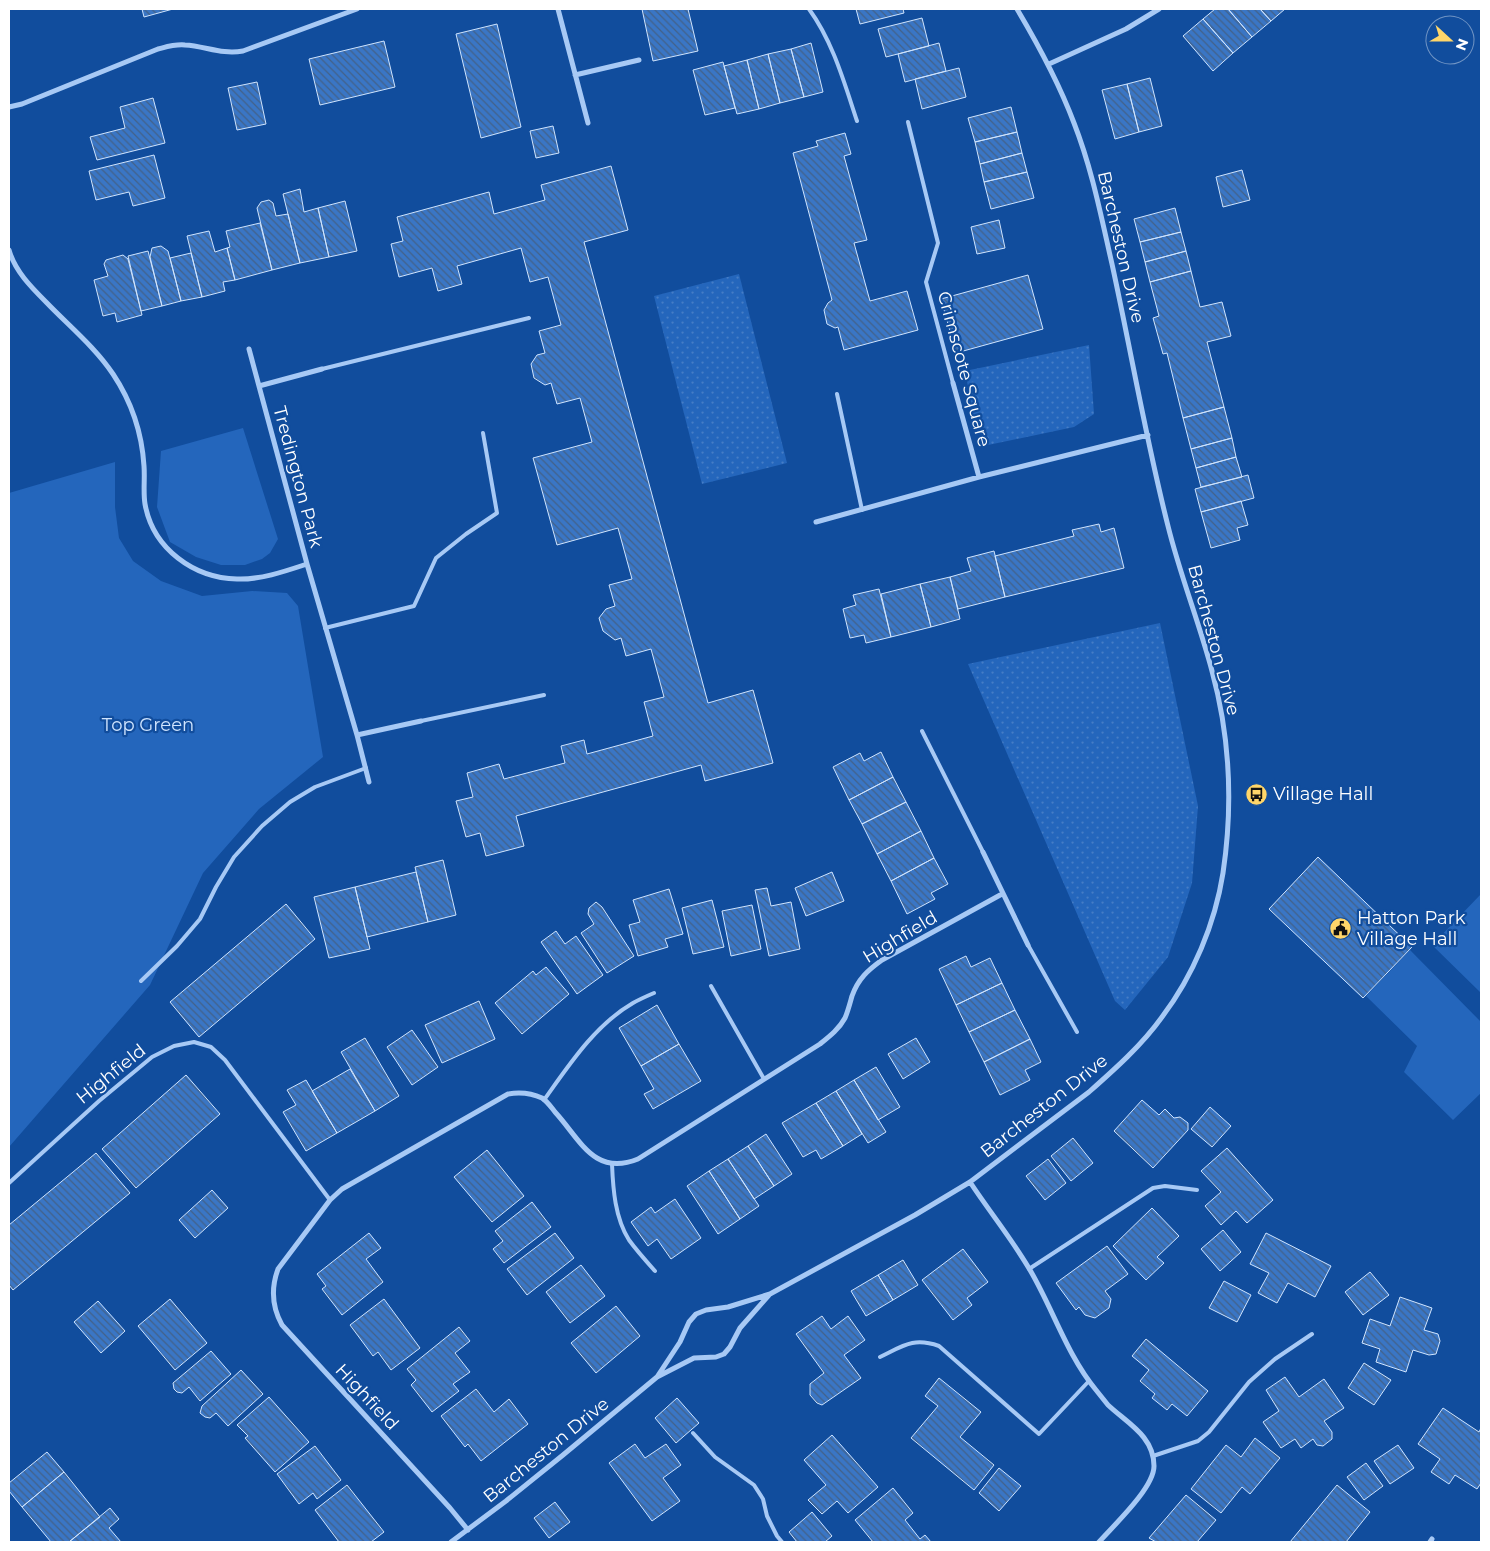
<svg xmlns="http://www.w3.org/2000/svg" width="1490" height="1551" viewBox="0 0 1490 1551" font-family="Montserrat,sans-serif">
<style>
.grass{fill:url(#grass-dots)}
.green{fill:#2466bc}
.building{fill:url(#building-back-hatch);stroke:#cfe4fe}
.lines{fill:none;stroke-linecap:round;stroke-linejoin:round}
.lane{stroke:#a7c9f5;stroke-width:4}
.street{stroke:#a7c9f5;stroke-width:5}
.labels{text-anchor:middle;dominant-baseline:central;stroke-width:4.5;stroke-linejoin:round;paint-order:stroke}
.street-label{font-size:18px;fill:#fff;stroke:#114d9d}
.park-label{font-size:18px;fill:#cfe4fe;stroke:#114d9d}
.poi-label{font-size:18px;fill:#fff;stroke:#114d9d;text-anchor:start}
</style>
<defs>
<pattern id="grass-dots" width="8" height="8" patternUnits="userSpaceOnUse" patternTransform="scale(1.25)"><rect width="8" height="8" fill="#2466bc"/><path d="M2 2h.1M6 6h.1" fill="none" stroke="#457dc6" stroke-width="1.8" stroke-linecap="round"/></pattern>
<pattern id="building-back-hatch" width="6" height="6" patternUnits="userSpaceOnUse" patternTransform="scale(1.25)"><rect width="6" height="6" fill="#3a76c5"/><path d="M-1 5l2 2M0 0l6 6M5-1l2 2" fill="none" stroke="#436188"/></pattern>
</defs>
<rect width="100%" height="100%" fill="#114d9d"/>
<path class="grass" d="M739 274 787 463 702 484 654 296Z
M1089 345 1094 414 1074 427 988 445 976 428 965 371Z
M1160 623 1198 806 1192 883 1168 957 1125 1010 1115 1001 968 664Z"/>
<path class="green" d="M243 428 278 539 270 553 262 559 245 565H221L196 557 170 542 157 507 161 451Z
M115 462V507L119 538 133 561 161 581 202 596 252 591 287 593 298 606 323 757 259 809 203 873 150 985 9 1147V493Z
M1481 894V993L1432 945Z
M1410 950 1481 1022V1093L1453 1120 1404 1072 1417 1046 1366 996Z"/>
<path class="building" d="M142 9H173L144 17Z
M642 9H688L698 51 653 61Z
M856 9H903L904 13 860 24Z
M1215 9H1228L1252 37 1233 53 1203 19Z
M1228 9H1260L1271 21 1252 37Z
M1260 9H1285L1271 21Z
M922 18 929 46 886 57 878 29Z
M1203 19 1233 53 1213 71 1183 36Z
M497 24 521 127 481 138 456 34Z
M384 41 395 87 320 105 309 59Z
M811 43 823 92 804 97 791 49Z
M939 43 946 71 905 82 898 54Z
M791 49 804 97 780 103 768 54Z
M768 54 780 103 759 109 747 60Z
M747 60 759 109 737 114 724 66Z
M723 62 735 108 705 115 693 70Z
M959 68 966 97 922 109 915 79Z
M1150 78 1162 126 1139 132 1127 84Z
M257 82 266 124 237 130 228 88Z
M1127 84 1139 132 1115 139 1102 90Z
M153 98 165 143 97 160 90 137 125 128 120 107Z
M1011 107 1017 132 975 142 968 118Z
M553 126 559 153 536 158 530 131Z
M1017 132 1022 153 980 164 975 142Z
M845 133 851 154 844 156 867 240 854 243 870 301 907 291 918 330 844 350 838 327 835 328 827 324 824 310 828 303 832 300 793 153 818 146 816 141Z
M1022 153 1027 172 984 182 980 164Z
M154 155 165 198 133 206 129 192 96 200 89 171Z
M611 166 628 230 584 242 708 703 753 690 773 763 705 781 701 765 516 816 524 846 486 856 480 833 466 837 456 801 473 797 467 773 499 764 504 779 565 763 561 746 584 740 587 754 653 736 644 702 664 697 651 649 626 656 621 638 615 640 603 631 599 618 606 609 615 606 609 585 632 579 618 528 557 545 533 458 592 442 580 398 557 404 551 383 545 385 534 378 531 364 537 355 545 353 539 331 561 325 548 277 530 282 521 248 457 266 462 284 438 291 432 268 399 277 391 244 403 241 397 217 489 192 494 214 545 200 541 185Z
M1242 170 1250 200 1223 207 1216 177Z
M1027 172 1034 198 991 209 984 182Z
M300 189 304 212 318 208 329 257 300 263 283 194Z
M269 200 273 203 276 216 288 214 300 263 272 270 257 208 261 202Z
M345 201 357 251 329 257 318 208Z
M1175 208 1181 232 1140 242 1134 219Z
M999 220 1005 248 977 254 971 227Z
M260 223 272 270 235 280 227 248 230 247 226 231Z
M209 231 215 252 227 248 235 280 223 282 225 291 202 297 187 236Z
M1181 232 1186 251 1145 262 1140 242Z
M161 246 168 251 181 301 162 306 150 257 152 248Z
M148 251 162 306 141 311 128 256Z
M1186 251 1191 271 1150 282 1145 262Z
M191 253 202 297 181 301 170 258Z
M123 255 128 259 142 315 117 322 115 313 103 316 94 280 108 276 104 264 106 260Z
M1191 271 1200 307 1222 302 1231 336 1207 342 1224 407 1183 418 1167 353 1163 354 1153 318 1159 316 1150 282Z
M1028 275 1043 329 956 353 941 299Z
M1224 407 1232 438 1191 449 1183 418Z
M1232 438 1236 457 1196 468 1191 449Z
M1236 457 1242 477 1201 487 1196 468Z
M1248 475 1254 498 1201 512 1195 489Z
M1241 501 1248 525 1237 528 1240 540 1211 548 1201 512Z
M1099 524 1101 532 1114 528 1124 568 1005 597 995 556 1074 536 1072 530Z
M994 551 1005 597 958 609 950 577 971 571 967 558Z
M950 577 960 619 931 627 920 584Z
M920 584 931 627 891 637 881 594Z
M879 589 891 637 866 643 864 635 850 638 843 609 856 605 853 595Z
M881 752 893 777 849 800 833 767 860 753 864 761Z
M893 777 906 802 862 824 849 800Z
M906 802 921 831 877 854 862 824Z
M921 831 934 858 891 881 877 854Z
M1318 857 1412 947 1363 998 1269 909Z
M934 858 948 884 931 893 935 899 907 914 891 881Z
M443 860 456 915 428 922 415 867Z
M416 872 428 922 367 937 355 887Z
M832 872 844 901 806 916 795 888Z
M355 887 370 949 329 958 314 897Z
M767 888 771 906 791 902 800 949 769 956 755 890Z
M669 889 683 934 665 939 668 947 638 956 629 925 640 922 633 900Z
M712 900 724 947 693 954 682 908Z
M596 902 602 907 634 956 607 973 581 933 594 924 588 914 589 908Z
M286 904 315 939 199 1037 170 1002Z
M752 905 761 949 731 956 722 911Z
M556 931 565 944 576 936 603 975 577 994 541 942Z
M966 956 971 967 990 958 1002 983 956 1005 939 969Z
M546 967 569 994 522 1034 495 1003 533 971 536 975Z
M1002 983 1015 1010 969 1032 956 1005Z
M479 1001 495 1039 442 1063 425 1025Z
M657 1005 679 1044 641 1066 619 1028Z
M1015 1010 1030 1039 984 1062 969 1032Z
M412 1030 438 1067 412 1085 387 1047Z
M365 1038 399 1096 375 1111 341 1052Z
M916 1038 930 1062 903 1079 888 1054Z
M1030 1039 1041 1062 1025 1070 1030 1080 1000 1095 984 1062Z
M679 1044 701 1081 653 1109 644 1094 654 1089 641 1066Z
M876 1067 900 1107 878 1120 854 1080Z
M350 1069 375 1111 337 1133 312 1091Z
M186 1075 220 1114 136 1188 102 1149Z
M306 1080 337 1133 306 1151 283 1112 296 1105 287 1090Z
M854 1080 886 1132 868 1143 836 1091Z
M836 1091 862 1134 843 1146 816 1103Z
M1142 1100 1159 1115 1165 1109 1174 1118 1180 1117 1188 1123V1130L1153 1168 1114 1131Z
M816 1103 843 1146 821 1159 816 1150 803 1157 782 1123Z
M1210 1107 1231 1126 1212 1147 1191 1129Z
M766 1134 792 1174 774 1186 748 1146Z
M1073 1138 1093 1163 1071 1181 1051 1156Z
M748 1146 774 1186 754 1199 728 1159Z
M1227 1148 1273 1200 1247 1223 1236 1211 1221 1225 1205 1206 1221 1192 1201 1171Z
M487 1150 524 1196 492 1222 454 1177Z
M96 1153 130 1193 13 1290 9 1285V1225Z
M728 1159 759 1206 740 1219 709 1171Z
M1048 1159 1066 1183 1045 1200 1026 1176Z
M709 1171 740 1219 718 1234 687 1186Z
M212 1190 228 1208 195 1238 179 1220Z
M675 1199 701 1238 671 1259 657 1239 648 1246 631 1222 651 1207 655 1213Z
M532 1202 551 1227 504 1263 493 1249 503 1241 495 1231Z
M1152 1208 1179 1236 1157 1257 1164 1263 1146 1280 1113 1246Z
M1223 1230 1241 1252 1220 1271 1201 1249Z
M369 1233 381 1248 366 1259 383 1282 342 1315 322 1289 326 1286 317 1274Z
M555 1233 574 1258 527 1295 507 1269Z
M1266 1233 1331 1266 1315 1297 1288 1283 1277 1303 1258 1293 1269 1273 1250 1264Z
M1107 1246 1128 1274 1105 1291 1111 1299 1109 1308 1095 1318 1085 1315 1079 1307 1076 1310 1056 1283Z
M963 1249 988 1282 967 1298 972 1305 953 1320 922 1280Z
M903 1260 918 1285 893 1300 878 1275Z
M581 1265 605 1296 570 1323 546 1292Z
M1370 1272 1389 1295 1363 1315 1345 1292Z
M878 1275 893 1300 866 1316 851 1291Z
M1224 1281 1251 1295 1237 1322 1209 1308Z
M1400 1297 1432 1308 1424 1330 1438 1334 1440 1341 1436 1354 1429 1355 1413 1350 1406 1372 1376 1362 1380 1349 1362 1343 1370 1319 1390 1326Z
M170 1299 207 1343 175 1370 138 1326Z
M384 1299 420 1348 391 1370 378 1352 373 1356 350 1325Z
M98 1301 125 1331 101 1353 74 1322Z
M616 1306 640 1336 596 1373 571 1343Z
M822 1316 831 1329 848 1316 865 1340 844 1355 861 1378 822 1405 817 1403 810 1395V1384L824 1373 796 1334Z
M459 1327 470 1341 455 1353 470 1372 453 1384 459 1391 432 1412 411 1385 416 1380 407 1369Z
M1146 1339 1208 1391 1187 1416 1172 1404 1167 1410 1152 1398 1155 1394 1140 1381 1149 1370 1132 1356Z
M211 1351 231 1374 200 1401 189 1387 182 1393 177 1392 174 1389 173 1383Z
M1364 1363 1391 1380 1374 1405 1348 1388Z
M241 1370 263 1394 228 1426 216 1413 210 1418 205 1417 200 1413 202 1406Z
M1285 1377 1299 1397 1324 1379 1344 1408 1324 1421 1332 1432V1439L1323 1446 1317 1445 1313 1439 1301 1448 1295 1439 1281 1448 1263 1422 1279 1411 1266 1390Z
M939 1378 981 1412 960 1437 994 1465 974 1490 911 1438 938 1406 925 1396Z
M476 1389 494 1412 509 1399 528 1424 481 1461 468 1444 465 1447 441 1416Z
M269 1397 309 1442 275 1472 245 1438 248 1436 237 1425Z
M677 1398 699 1423 676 1443 655 1418Z
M1443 1408 1479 1432 1481 1428V1483L1477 1489 1455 1475 1449 1484 1431 1472 1440 1459 1418 1444Z
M832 1435 878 1487 848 1513 837 1501 822 1514 808 1500 826 1485 804 1460Z
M1255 1438 1280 1458 1250 1494 1242 1487 1221 1513 1191 1489 1226 1445 1241 1457Z
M635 1444 645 1458 666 1444 681 1465 663 1478 680 1501 652 1521 609 1463Z
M1398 1445 1414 1468 1390 1484 1374 1461Z
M315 1446 341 1480 317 1499 313 1493 299 1504 277 1474Z
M47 1452 64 1472 22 1507 9 1491V1483Z
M1366 1463 1383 1486 1364 1500 1347 1477Z
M999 1468 1021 1486 999 1511 979 1493Z
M64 1472 100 1517 69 1542H51L22 1507Z
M347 1485 384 1532 371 1542H339L315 1510Z
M1337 1485 1370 1512 1346 1542H1290Z
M893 1488 913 1513 905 1520 920 1539 925 1535 931 1542H873L855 1520Z
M1186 1495 1216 1520 1197 1542H1156L1149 1538Z
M555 1502 570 1522 549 1538 534 1518Z
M110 1508 119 1519 109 1528 121 1542H69Z
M812 1512 832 1536 825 1542H797L789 1532Z"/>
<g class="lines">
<path class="lane" d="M809 9C833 42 844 82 857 121
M908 122 938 243 926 282 953 383
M322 369 529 318
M837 394 862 510
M325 628 414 606 436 558 466 534 497 513 483 433
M421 721 544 695
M922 731 983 852
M1028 945 1077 1032
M141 981 177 946 200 919 216 887 234 857 262 826 290 802 315 787 366 768
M711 986 764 1079
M544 1100C569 1065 595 1025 633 1003 640 999 647 996 654 993
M612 1164C613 1189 615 1218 629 1240 637 1251 646 1261 655 1271
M9 1183 99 1101 152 1057 174 1046 194 1042 211 1047 225 1060 330 1200
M1029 1269 1153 1188 1165 1186 1197 1190
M880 1357C903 1346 913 1337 939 1346L1039 1434 1089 1381
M693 1433 715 1457 754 1485 763 1499 767 1516 777 1536 782 1542
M1153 1456 1198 1441 1209 1432 1249 1382 1275 1359 1312 1334"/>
<path class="street" d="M558 9 588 123
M1049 64 1126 29 1159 9
M575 75 639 60
M9 107 22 104 158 49C166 47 175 44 185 45 205 46 222 55 243 51L357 9
M9 250C15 271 31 287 46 302 68 325 95 347 113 374 131 401 142 434 144 466 145 479 143 492 145 504 153 549 194 578 237 579 260 580 286 571 307 564L249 349
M953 383 979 477
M259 386 322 369
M816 522 979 477 1148 435
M307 564 357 735 369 782
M357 735 421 721
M983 852 1028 945
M970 1182C989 1211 1012 1239 1030 1270 1053 1309 1067 1355 1096 1390 1100 1395 1104 1400 1108 1405 1127 1423 1154 1436 1154 1466 1154 1488 1114 1525 1099 1542
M657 1377 680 1342 689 1322 696 1314 706 1310 728 1307 770 1294 915 1215 970 1182 1089 1092C1115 1069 1142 1045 1162 1017 1193 976 1215 924 1223 873 1233 806 1230 737 1212 671 1199 622 1180 575 1168 526 1146 440 1131 351 1112 264 1101 216 1092 169 1074 123 1059 83 1039 46 1017 9
M468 1530 450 1508 282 1325C272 1307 271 1288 278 1269L330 1200 342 1189 508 1094C520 1092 531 1093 542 1098 547 1101 551 1107 555 1112 580 1139 594 1177 638 1159L820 1044C830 1036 839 1029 845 1018 848 1011 850 1003 852 996 858 979 868 970 882 960L1002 894
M451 1542 506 1501 563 1455 657 1377 694 1358 716 1357 724 1354 730 1347 740 1328 769 1295
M1430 1542 1432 1539"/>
</g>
<defs>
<symbol id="bus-disc" viewBox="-11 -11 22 22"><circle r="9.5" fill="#ffd66a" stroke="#114d9d"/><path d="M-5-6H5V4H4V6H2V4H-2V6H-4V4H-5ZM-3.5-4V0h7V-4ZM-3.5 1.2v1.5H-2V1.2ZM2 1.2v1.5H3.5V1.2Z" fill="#111"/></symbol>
<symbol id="civic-disc" viewBox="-11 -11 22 22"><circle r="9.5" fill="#ffd66a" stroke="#114d9d"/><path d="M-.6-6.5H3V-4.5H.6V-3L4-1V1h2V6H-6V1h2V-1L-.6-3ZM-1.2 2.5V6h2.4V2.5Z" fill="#111"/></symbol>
</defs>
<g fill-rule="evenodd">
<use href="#bus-disc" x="1244" y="782" width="25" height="25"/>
<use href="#civic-disc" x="1328" y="916" width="25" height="25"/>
</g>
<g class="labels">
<g class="street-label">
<text transform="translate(1121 247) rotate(77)">Barcheston Drive</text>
<text transform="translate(964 369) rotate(75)">Crimscote Square</text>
<text transform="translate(298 477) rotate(75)">Tredington Park</text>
<text transform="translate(1214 640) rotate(75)">Barcheston Drive</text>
<text transform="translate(900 937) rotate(-31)">Highfield</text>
<text transform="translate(111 1074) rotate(-39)">Highfield</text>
<text transform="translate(1044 1106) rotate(-38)">Barcheston Drive</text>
<text transform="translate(367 1397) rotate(47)">Highfield</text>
<text transform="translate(546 1450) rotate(-39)">Barcheston Drive</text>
</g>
<g class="park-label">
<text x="148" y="725">Top Green</text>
</g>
<g class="poi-label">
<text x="1273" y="794">Village Hall</text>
<text x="1357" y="918">Hatton Park<tspan x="1357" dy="21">Village Hall</tspan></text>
</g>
</g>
<rect width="1490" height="1551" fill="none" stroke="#ffffff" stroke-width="20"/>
<g transform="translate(1450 40) rotate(111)"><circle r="24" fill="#114d9d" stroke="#7094c4"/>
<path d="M0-4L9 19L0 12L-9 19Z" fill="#ffd66a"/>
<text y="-8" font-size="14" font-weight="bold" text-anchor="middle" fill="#ffffff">N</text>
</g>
</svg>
